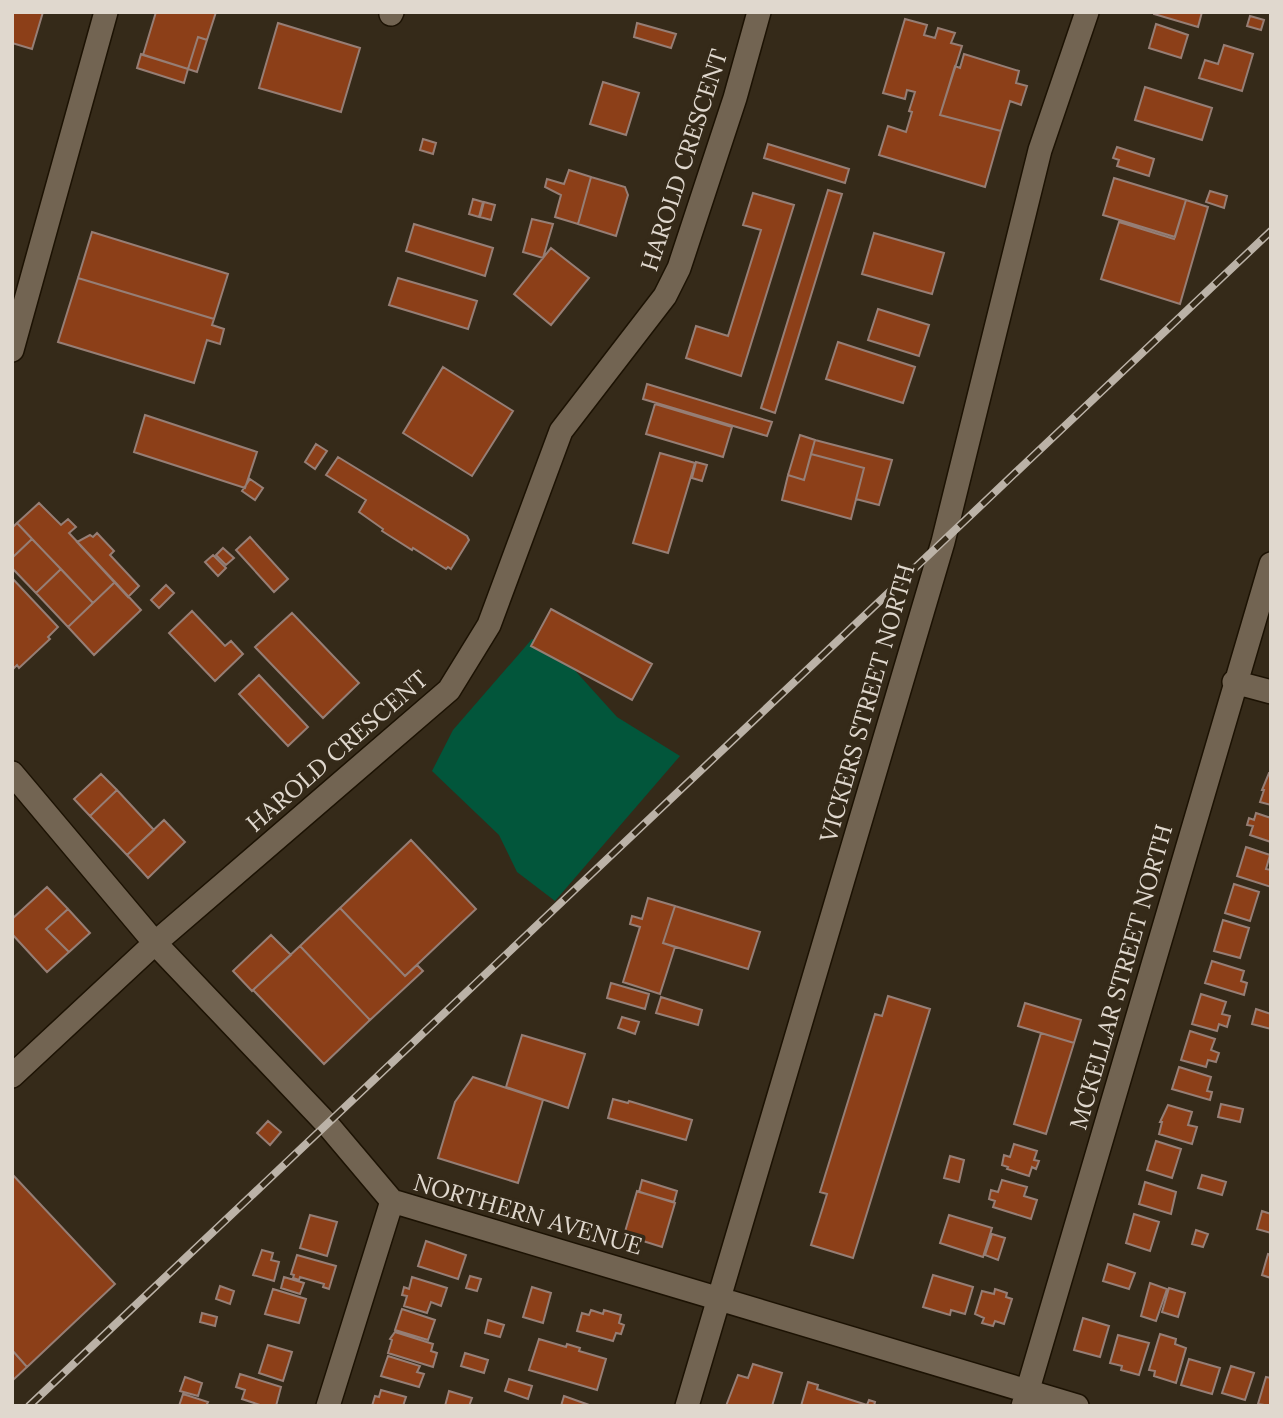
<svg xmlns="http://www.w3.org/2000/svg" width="1283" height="1418" viewBox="0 0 1283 1418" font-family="Lora,serif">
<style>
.green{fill:#02563b}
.building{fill:#8c3f18;stroke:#967e75;stroke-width:2}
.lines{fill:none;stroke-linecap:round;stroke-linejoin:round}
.street-casing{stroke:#1c1203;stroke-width:26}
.street{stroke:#726452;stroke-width:23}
.rail-casing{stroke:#bbb2a7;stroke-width:8}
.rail{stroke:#352a19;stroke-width:5;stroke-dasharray:16;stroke-linecap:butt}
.labels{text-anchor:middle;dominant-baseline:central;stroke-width:7;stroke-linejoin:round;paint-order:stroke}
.street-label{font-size:24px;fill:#e0d8ce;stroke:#352a19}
</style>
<rect width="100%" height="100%" fill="#352a19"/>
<path class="green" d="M532 639 551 644 617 717 680 756 555 901 517 872 499 835 432 771 453 730Z"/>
<path class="building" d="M12 12H43L32 49 12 43Z
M156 12H216L207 40 198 37 188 69 143 55Z
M1154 12H1202L1198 27 1154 14Z
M1250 16 1264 20 1261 30 1247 26Z
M905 19 927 25 924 35 935 38 938 28 955 33 951 43 962 46 940 115 1001 131 985 187 879 155 888 126 906 132 912 112 909 111 915 92 907 90 905 99 883 93Z
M278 23 360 48 341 112 259 88Z
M637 23 676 34 671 48 634 37Z
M1156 24 1188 35 1181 58 1149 48Z
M198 37 207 40 197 72 188 69Z
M1224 45 1253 54 1242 91 1199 78 1205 60 1218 64Z
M141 54 188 69 184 83 137 68Z
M964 54 1019 71 1016 83 1027 86 1021 105 1010 101 1001 131 940 115 955 66 960 68Z
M603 82 639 93 626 135 590 124Z
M1145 87 1212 108 1202 140 1135 120Z
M423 139 436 143 433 154 420 150Z
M768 144 849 169 845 183 764 158Z
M1117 147 1154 159 1149 176 1117 166 1119 160 1113 158Z
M569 170 591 177 578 224 555 217 561 195 545 187 547 179 564 184Z
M591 177 625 187 628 195 616 236 578 224Z
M1114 178 1186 200 1175 237 1103 215Z
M828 190 842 194 775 413 761 408Z
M1210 191 1227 196 1224 208 1206 202Z
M753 193 794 205 741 376 686 358 696 326 728 336 761 230 743 225Z
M473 199 483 202 479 217 469 214Z
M1186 200 1208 207 1180 304 1101 279 1119 222 1174 239Z
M484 202 495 205 491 220 480 217Z
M532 219 553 224 543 258 523 252Z
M414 224 493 248 485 276 406 251Z
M92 232 228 274 214 319 78 278Z
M874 233 944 253 932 294 862 274Z
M551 248 589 278 551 325 514 294Z
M78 278 214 319 212 325 224 329 220 344 207 340 194 383 58 342Z
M398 278 477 301 468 329 389 305Z
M878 309 929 325 919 356 868 340Z
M838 342 915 367 903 403 826 379Z
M443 367 513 411 472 476 403 433Z
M647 384 772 422 767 436 643 399Z
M655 404 732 427 723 457 646 434Z
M145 415 257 452 245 488 134 452Z
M800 435 815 440 804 480 788 475Z
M815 440 892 460 879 505 856 499 864 468 811 454Z
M316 444 327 451 315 469 305 462Z
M660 453 695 463 668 553 633 543Z
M811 454 864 468 851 519 782 500 788 475 804 480Z
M338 457 467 536 469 540 451 569 448 567 446 569 413 548 412 550 382 531 383 529 359 512 366 500 326 475Z
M696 462 707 465 702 481 692 478Z
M250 479 263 488 255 500 242 491Z
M39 503 61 525 68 519 76 527 69 533 115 582 93 603 17 523Z
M17 523 32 539 12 558V528Z
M97 533 114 551 110 555 139 586 128 597 77 542 90 535 93 537Z
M250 537 288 579 274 592 236 550Z
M32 539 61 569 36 593 12 568V558Z
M223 548 234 558 226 565 216 555Z
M213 555 226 568 218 576 205 562Z
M61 569 93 603 68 627 36 593Z
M12 578 58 627 48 637 50 639 19 668 17 665 14 668 12 666Z
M115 582 141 610 94 655 68 627Z
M166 585 174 593 159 608 151 600Z
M551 609 652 664 632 700 531 646Z
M192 611 225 646 231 641 243 654 215 681 169 633Z
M292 613 359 683 323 718 255 647Z
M259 675 308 727 288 746 239 694Z
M1269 773H1271V805L1260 802 1264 790H1262Z
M101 774 117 790 90 816 74 799Z
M117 790 154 830 127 855 90 816Z
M1256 813 1271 818V842L1250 835 1253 826 1247 825 1249 818 1254 820Z
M164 820 185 842 148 878 127 855Z
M411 840 476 909 405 976 340 908Z
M1246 847 1270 855 1266 869 1271 870V887L1237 876Z
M1234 884 1259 892 1250 921 1225 913Z
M47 887 68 909 46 929 69 952 47 972 12 934V919Z
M648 898 675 906 663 943 675 947 660 994 623 982 640 927 630 924 632 916 642 919Z
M675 906 760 932 748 969 663 943Z
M340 908 405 976 417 965 423 971 370 1020 300 946Z
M68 909 90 933 69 952 46 929Z
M1223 920 1249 928 1240 958 1214 951Z
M271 935 291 955 252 991 233 971Z
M300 946 370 1020 324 1064 253 990Z
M1212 961 1244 971 1241 981 1247 983 1244 995 1205 983Z
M611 983 649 994 645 1009 607 998Z
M1201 994 1226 1002 1222 1014 1230 1016 1227 1027 1219 1024 1217 1031 1192 1024Z
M888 996 930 1009 853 1258 811 1245 827 1194 820 1192 875 1014 882 1016Z
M661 997 702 1010 698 1025 656 1013Z
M1025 1003 1081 1020 1074 1043 1018 1026Z
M1256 1009 1271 1014V1029L1252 1024Z
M622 1017 639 1022 635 1034 618 1028Z
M1190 1031 1215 1039 1211 1050 1219 1053 1216 1062 1208 1060 1206 1067 1181 1060Z
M1041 1033 1074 1043 1046 1134 1014 1124Z
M522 1035 585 1054 568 1108 506 1087Z
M1179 1067 1211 1077 1207 1091 1212 1092 1210 1100 1172 1089Z
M473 1077 543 1100 518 1183 438 1158 455 1102Z
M613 1099 628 1103 629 1101 692 1120 686 1140 608 1118Z
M1221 1104 1243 1109 1240 1122 1218 1117Z
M1168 1105 1192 1112 1188 1125 1197 1127 1192 1144 1159 1134 1162 1122H1160Z
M268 1121 281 1132 270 1145 257 1133Z
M1156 1141 1181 1149 1172 1178 1147 1170Z
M1014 1144 1037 1151 1034 1160 1039 1161 1036 1169 1032 1167 1029 1176 1007 1169 1008 1167 1002 1165 1004 1155 1010 1157Z
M950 1156 964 1160 959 1182 944 1178Z
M12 1174 115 1284 27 1367 12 1350Z
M1202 1175 1226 1182 1222 1195 1198 1188Z
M642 1180 677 1191 674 1202 639 1192Z
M1002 1180 1027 1187 1024 1196 1037 1200 1031 1219 993 1207 995 1201 989 1199 991 1190 998 1192Z
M1145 1182 1176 1192 1171 1214 1139 1204Z
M637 1191 675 1203 662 1247 624 1235Z
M1262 1211 1271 1214V1233L1257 1229Z
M1134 1214 1159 1222 1150 1251 1126 1243Z
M310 1215 337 1222 327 1256 300 1248Z
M949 1215 992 1228 983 1257 940 1243Z
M1196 1230 1208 1234 1203 1247 1192 1244Z
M992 1234 1005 1238 998 1260 985 1255Z
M426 1241 466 1255 458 1279 418 1266Z
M262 1250 273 1253 271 1260 279 1262 274 1281 253 1275Z
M1268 1254 1271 1255V1278L1262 1275Z
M297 1255 336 1266 329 1289 323 1287 324 1284 300 1277 299 1280 293 1278 294 1275 291 1274Z
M1108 1264 1135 1273 1129 1289 1103 1281Z
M933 1275 973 1287 965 1314 951 1310 950 1315 923 1307Z
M470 1276 481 1279 477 1291 466 1288Z
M284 1277 304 1283 300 1294 281 1288Z
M412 1277 447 1288 441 1306 431 1302 427 1313 404 1306 407 1296 402 1295 404 1287 409 1289Z
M1150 1283 1167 1289 1156 1321 1141 1316Z
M220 1286 234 1291 230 1304 216 1299Z
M532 1287 551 1293 543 1323 523 1317Z
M1169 1288 1185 1293 1178 1317 1162 1312Z
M273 1289 306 1299 299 1323 265 1314Z
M995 1289 1007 1293 1006 1297 1012 1299 1004 1324 995 1321 993 1326 982 1323 984 1318 975 1314 982 1291 994 1294Z
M402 1309 435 1320 428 1340 395 1330Z
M591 1310 603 1314 604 1310 621 1315 619 1323 624 1325 621 1334 616 1333 613 1341 577 1331 582 1313 589 1315Z
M202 1313 217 1317 215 1326 200 1322Z
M1083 1318 1109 1326 1100 1357 1074 1350Z
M488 1320 504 1325 500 1337 485 1333Z
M395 1332 433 1344 431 1351 437 1353 433 1367 388 1353 392 1340 390 1339Z
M1160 1334 1176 1339 1175 1344 1186 1348 1176 1383 1154 1376 1155 1371 1149 1370Z
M1118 1335 1149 1343 1139 1375 1121 1370 1122 1366 1110 1363Z
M539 1339 566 1347 567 1344 580 1348 579 1351 606 1359 597 1390 529 1370Z
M268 1345 292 1352 283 1381 259 1373Z
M12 1350 27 1367 12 1381Z
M465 1353 488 1360 484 1373 461 1366Z
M388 1356 420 1366 417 1372 424 1374 419 1387 381 1376Z
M1189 1359 1220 1368 1212 1394 1181 1385Z
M753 1364 782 1373 772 1406H726L738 1375 748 1378Z
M1231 1366 1254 1373 1245 1400 1222 1393Z
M240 1374 281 1387 276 1406H263L242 1399 245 1390 236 1387Z
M185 1377 202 1383 198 1396 180 1391Z
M1266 1377 1271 1378V1406L1258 1404Z
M509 1379 532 1386 528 1399 505 1391Z
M808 1382 818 1385 817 1389 867 1405 869 1400 875 1402 874 1406H801Z
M381 1390 406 1397 403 1406H372L375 1396 379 1397Z
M449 1391 472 1398 469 1406H445Z
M183 1394 208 1402 206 1406H179Z
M564 1396 592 1406H561Z"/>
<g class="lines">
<defs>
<path id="street" d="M391 14 392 12
M12 350 106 12
M1234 682 1271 692
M12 773 155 943 327 1124 392 1201 1077 1406
M12 1076 155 943 449 690 489 625 561 431 665 296 679 268 735 98 759 12
M328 1406 392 1201
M687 1406 943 542 1040 150 1087 12
M1023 1406 1271 564"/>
</defs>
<use href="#street" class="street-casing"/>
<use href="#street" class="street"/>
<defs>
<path id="rail" d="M29 1406 1271 231"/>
</defs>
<use href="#rail" class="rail-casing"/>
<use href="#rail" class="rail"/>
</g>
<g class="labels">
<g class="street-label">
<text transform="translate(684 160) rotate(-72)">HAROLD CRESCENT</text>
<text transform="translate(867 703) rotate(-74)">VICKERS STREET NORTH</text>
<text transform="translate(337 751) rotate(-41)">HAROLD CRESCENT</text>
<text transform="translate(1121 977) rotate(-74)">MCKELLAR STREET NORTH</text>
<text transform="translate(528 1214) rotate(16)">NORTHERN AVENUE</text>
</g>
</g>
<rect width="1283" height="1418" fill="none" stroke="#e0d8ce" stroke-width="28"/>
</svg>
